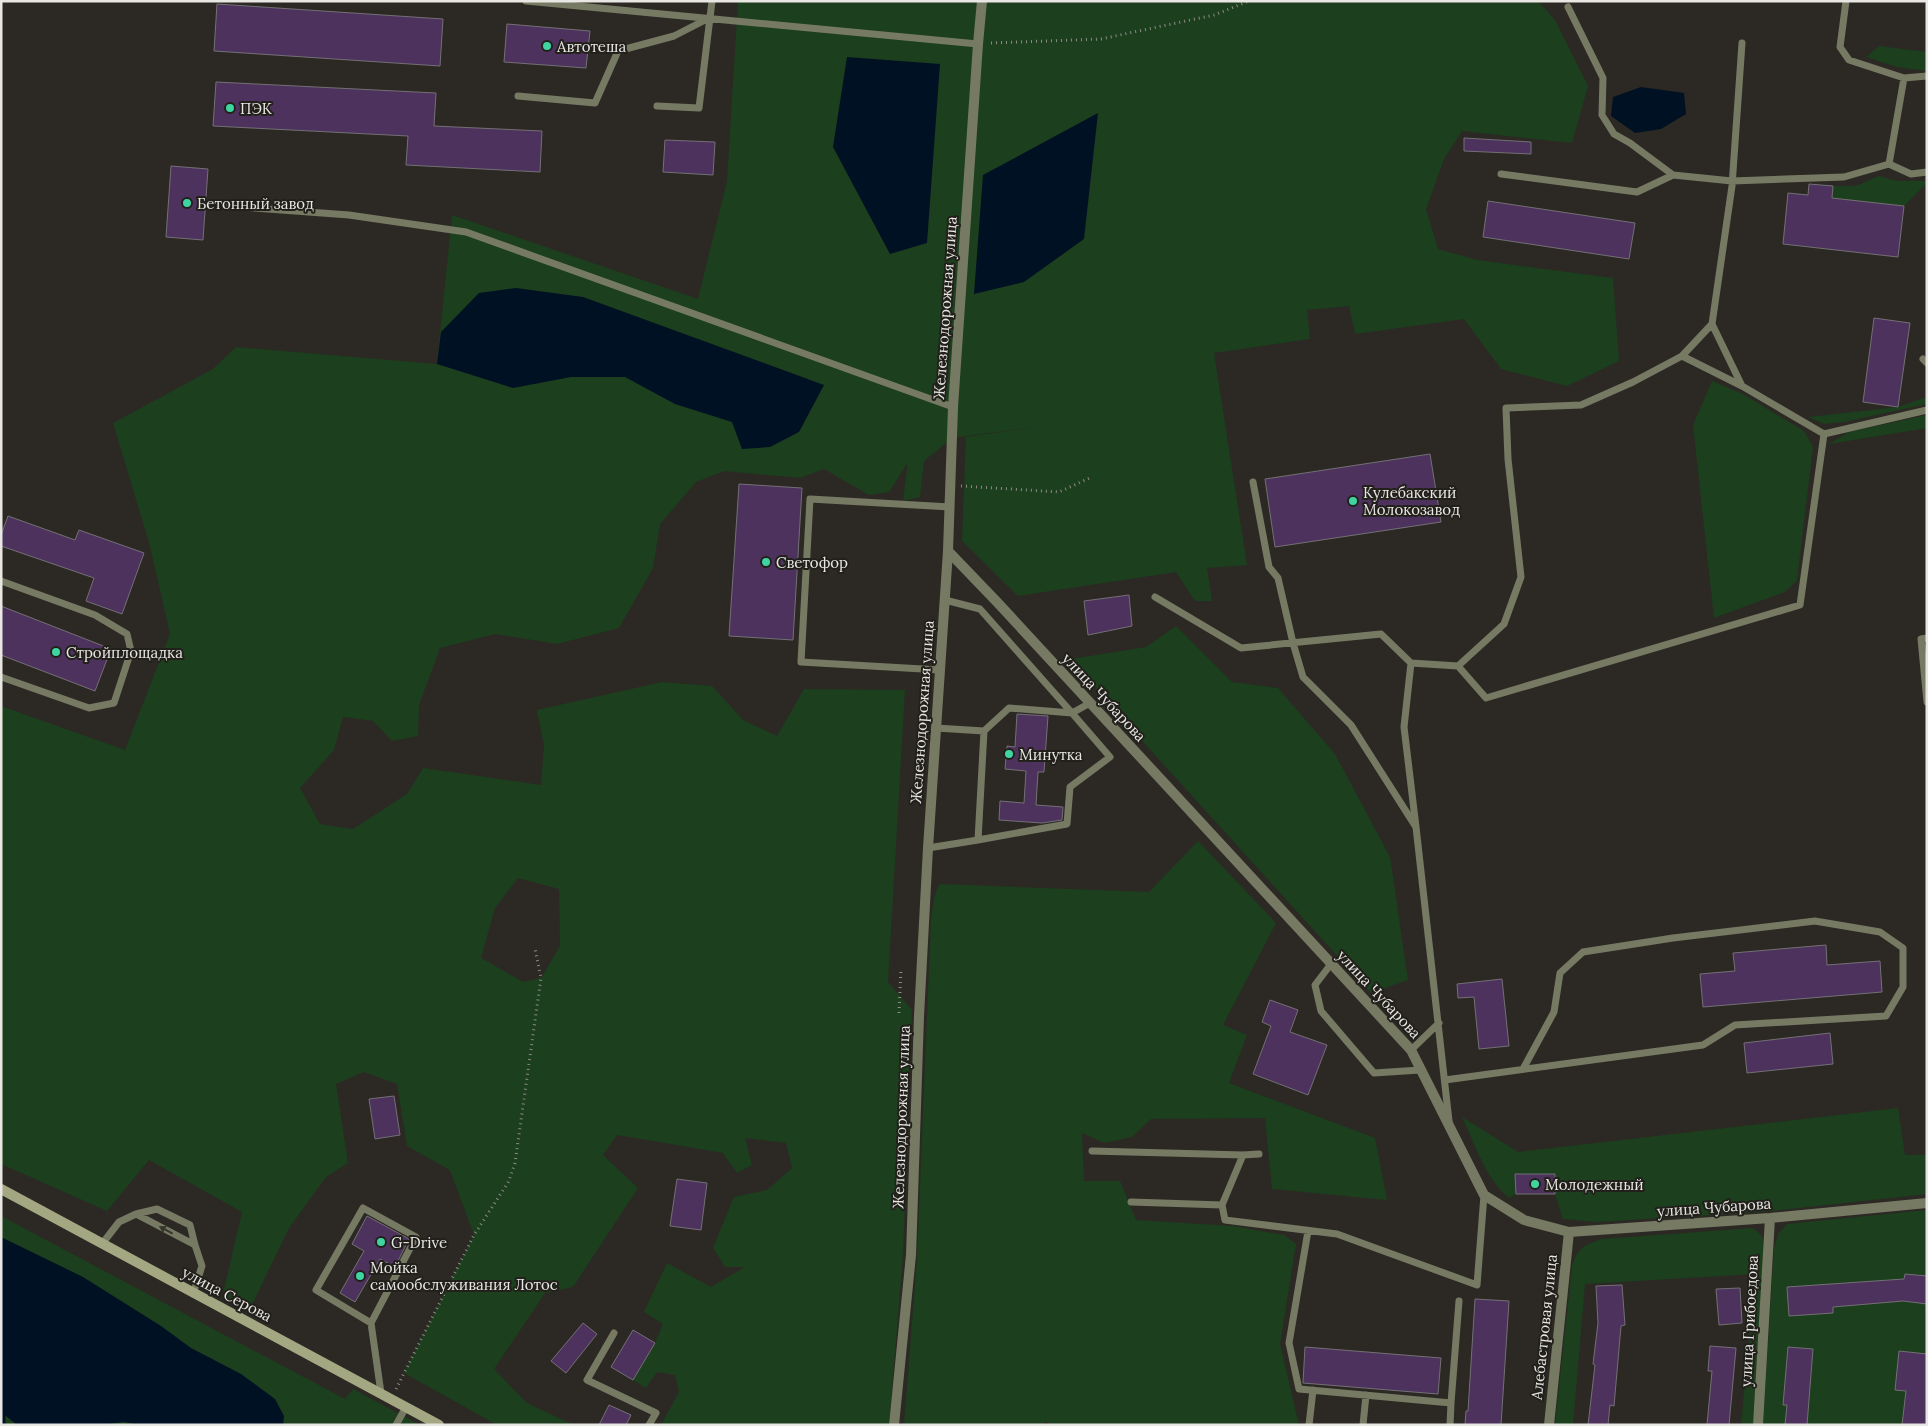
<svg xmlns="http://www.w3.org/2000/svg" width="1928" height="1426" viewBox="0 0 1928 1426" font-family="Lora,serif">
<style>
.green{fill:#1c3f1d;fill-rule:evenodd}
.water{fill:#001123}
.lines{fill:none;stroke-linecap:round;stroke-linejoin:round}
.stream{stroke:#001123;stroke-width:5}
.building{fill:#4d325d;stroke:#737075}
.path{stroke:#8d8b87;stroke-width:3;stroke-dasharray:1 4;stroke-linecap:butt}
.service{stroke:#777a62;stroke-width:7}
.minor{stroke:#777a62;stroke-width:10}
.tertiary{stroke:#777a62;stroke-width:10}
.secondary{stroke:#a3a882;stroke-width:10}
.oneway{fill:#37362d}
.poi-dot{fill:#3fd4a2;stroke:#22201b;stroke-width:2}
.labels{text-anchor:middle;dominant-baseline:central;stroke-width:4;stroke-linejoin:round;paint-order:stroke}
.poi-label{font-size:15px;fill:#e9e7e4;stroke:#22201b;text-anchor:start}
.street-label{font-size:15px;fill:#e9e7e4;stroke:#22201b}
</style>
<rect width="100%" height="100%" fill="#2c2925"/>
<path class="green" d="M738 1H1538L1555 20 1588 86 1572 143 1462 131 1444 159 1426 209 1438 249 1477 260 1613 278 1619 361 1567 386 1501 369 1464 319 1355 334 1349 306 1307 310 1310 339 1214 353 1247 565 1207 568 1212 601H1195L1176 572 1018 596 962 541 966 437 1036 427 952 438 924 461 920 497 903 501 908 462 889 492 869 495 824 469 800 478 724 471 696 482 660 524 653 568 619 628 557 644 495 634 440 648 419 705 418 736 392 741 373 721 343 717 334 750 300 788 320 824 353 829 407 794 423 768 541 785 544 746 537 710 662 682 712 686 743 720 777 736 804 689 905 690 888 982 912 1010 903 1256 889 1425H661L679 1392 675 1375 657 1372 646 1388 633 1380 655 1343 663 1324 644 1312 667 1263 711 1287 745 1267H725L713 1248 734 1197 767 1190 792 1168 786 1143 745 1138 752 1165 737 1173 723 1153 617 1135 603 1155 638 1188 573 1287 545 1293 494 1369 527 1403 574 1425H497L404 1373 474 1235 450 1170 407 1146 397 1084 364 1072 336 1084 348 1163 326 1177 289 1228 249 1311 222 1298 242 1212 149 1160 107 1211 1 1164V706L125 750 170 634 150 546 113 423 213 369 236 347 437 364 452 215 698 299 727 181ZM518 878 559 889 560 946 541 978 523 982 481 958 495 908Z
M1879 46 1927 52V71L1897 67 1866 57Z
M1879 176 1897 181H1927V183L1904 206 1832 198 1833 186H1856Z
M1712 381 1741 393 1804 431 1813 447 1797 580 1785 592 1714 618 1693 425Z
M1927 397V404L1844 422 1824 424 1808 417 1898 407Z
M1927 415V428L1829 444 1849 432Z
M1176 626 1232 682 1278 688 1335 754 1390 857 1408 980 1371 993 1146 745 1071 659 1146 647Z
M1198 841 1276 923 1223 1025 1247 1035 1229 1083 1375 1138 1387 1200 1272 1189 1265 1118 1151 1119 1132 1137 1104 1143 1082 1133 1084 1181H1120L1136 1220 1233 1226 1284 1235 1296 1244 1280 1344 1299 1425H1051L1045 1421 1043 1425H904L917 1259 931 919C933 907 933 895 940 884L1149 892Z
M1898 1108 1905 1155H1927V1194L1772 1211 1598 1222 1563 1219 1555 1194V1174H1516V1194L1509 1198C1485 1178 1475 1144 1462 1117L1518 1152Z
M1927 1210V1425H1763L1774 1249 1778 1234 1787 1224Z
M1 1216 345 1399 353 1389 420 1425H1Z
M1753 1228 1762 1236 1764 1251 1753 1425H1741L1755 1274 1585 1284 1573 1425H1555L1572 1267C1577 1248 1584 1245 1602 1239Z"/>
<path class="water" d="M847 57 940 64 927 243 890 254 833 147Z
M1641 87 1684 93 1686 114 1661 129 1635 133 1611 116 1613 97Z
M1098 113 1084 239 1024 282 974 294 983 175Z
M516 288 583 297 824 385 799 432 770 447 742 449 732 422 675 404 625 377H571L513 388 437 364 441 332 479 293Z
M1 1237 83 1277 161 1326 191 1348 241 1374 275 1399 284 1416 283 1425H139L124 1422 102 1425H17L1 1412Z"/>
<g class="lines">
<path class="stream" d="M3 1425V1408"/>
</g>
<path class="building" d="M217 4 443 19 440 66 214 51Z
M507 24 590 31 586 68 504 62Z
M216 82 436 93 434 126 542 131 540 172 406 165 408 136 213 126Z
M1464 138 1531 142V154L1464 151Z
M665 140 715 142 713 175 663 172Z
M171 166 208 169 203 240 166 237Z
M1809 184 1833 186 1832 198 1904 206 1898 257 1783 244 1788 193 1808 195Z
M1488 201 1635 223 1629 259 1483 237Z
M1874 318 1910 323 1898 407 1863 402Z
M1430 454 1441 522 1275 547 1265 479Z
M739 484 802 488 793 640 729 636Z
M8 516 75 540 79 530 144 553 122 614 86 601 94 578 1 546V535Z
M1129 595 1132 626 1088 635 1084 601Z
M1 606 111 649 95 691 1 655Z
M1017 714 1048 716 1044 772H1038L1036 805 1063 807 1062 820 1042 823 999 820 1000 801 1024 803 1026 771 1005 769 1007 746 1015 747Z
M1826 945 1827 965 1880 961 1882 992 1703 1007 1700 974 1735 971 1733 953Z
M1502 979 1509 1046 1479 1049 1474 997 1458 998 1457 984Z
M1270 1000 1298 1010 1290 1032 1327 1045 1308 1095 1253 1074 1271 1026 1262 1022Z
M1830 1033 1833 1064 1747 1073 1744 1043Z
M394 1096 400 1135 375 1139 369 1099Z
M1515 1174H1555V1194H1516Z
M677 1179 707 1183 701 1230 670 1226Z
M367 1216 409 1239 395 1267 380 1259 355 1302 340 1293 364 1251 352 1244Z
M1905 1274 1927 1276V1304L1903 1301 1833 1307V1313L1789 1316 1787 1287 1904 1279Z
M1622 1285 1625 1325 1621 1326 1614 1406 1610 1405 1608 1425H1588L1595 1365 1593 1364 1598 1323 1596 1286Z
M1740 1288 1742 1323 1719 1325 1716 1289Z
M1475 1299 1509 1301 1501 1425H1465L1466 1411H1468Z
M583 1323 597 1334 566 1373 551 1361Z
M633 1330 655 1343 633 1380 611 1367Z
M1710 1346 1736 1348 1729 1425H1707L1712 1371H1708Z
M1305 1347 1441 1358 1438 1394 1303 1383Z
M1788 1347 1813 1349 1807 1425H1785L1787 1405H1783Z
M1899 1351 1927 1354V1425H1902L1906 1391 1895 1390Z
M609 1405 631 1415 626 1425H599Z"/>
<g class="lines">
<path class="path" d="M991 43 1101 39 1214 15 1249 1
M961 486 1059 492 1092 477
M899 1013 901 969
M396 1389 474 1235 509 1181 515 1163 541 978 535 949"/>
<path class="service" d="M526 1 978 44
M1846 1 1840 47 1849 60 1904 78 1927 76
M1568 7 1603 78 1602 115 1614 134 1630 143 1673 175
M1904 78 1889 164 1911 174 1927 172
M518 96 595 103 618 51 674 36 711 17
M657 106 699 108 712 1
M1501 174 1637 192 1673 175 1732 181 1844 177 1889 164
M228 206 349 215 466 232 953 407
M1712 324 1742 386 1824 434
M1682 356 1742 386
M1923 359 1927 363
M1253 482 1269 567 1278 578 1293 643 1303 677 1351 725 1416 827 1449 1121
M1 581 95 615 127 634 131 651 114 703 89 708 1 677
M1155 597 1241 648 1381 634 1411 663
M945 600 980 609 1072 713 1090 703
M1927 638 1921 639 1927 702
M1458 666 1504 624 1521 577 1508 459 1506 408 1581 405 1633 382 1682 356 1712 324 1732 186 1742 43
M940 670 801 662 810 499 950 507
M936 728 984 731
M1416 827 1404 727 1411 663 1458 666 1486 698 1800 605 1824 434 1927 410
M928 848 978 840 984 731 1009 708 1072 713 1110 757 1070 787 1067 824 978 840
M1331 964 1315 985 1321 1011 1374 1073 1420 1070
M1411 1050 1439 1023
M1445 1080 1703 1045 1735 1025 1886 1016 1903 987V948L1880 932 1815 921 1673 938 1583 952 1560 973 1554 1012 1523 1069
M1092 1151 1243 1155 1259 1154
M1243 1155 1222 1205 1225 1220 1337 1234 1477 1285 1484 1195
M1131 1202 1222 1205
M136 1214 157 1209 190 1225 195 1245
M1308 1231 1289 1343 1299 1389 1451 1403 1450 1425
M102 1244 119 1222 136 1214 195 1245 202 1266 193 1294
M371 1323 316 1290 363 1208 416 1237 371 1323 381 1393
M614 1333 587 1380 656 1413 649 1425
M1451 1403 1459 1301
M396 1425 406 1407
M1309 1425 1313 1390
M1363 1425 1366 1395"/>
<path class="minor" d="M948 551 997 602 1411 1050 1484 1195 1524 1220 1569 1232 1770 1218 1927 1203
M1549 1425 1569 1232
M1758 1425 1770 1218"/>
<path class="tertiary" d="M894 1425 911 1255 919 1016 928 848 948 551 953 407 978 44 982 1"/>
<path class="secondary" d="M1 1189 439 1425"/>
</g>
<defs><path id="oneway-solid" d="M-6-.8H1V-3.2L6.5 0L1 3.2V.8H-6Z" transform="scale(1.25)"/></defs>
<use class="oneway" href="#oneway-solid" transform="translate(166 1230) rotate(-152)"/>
<g class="poi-dot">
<circle cx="547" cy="46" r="5"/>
<circle cx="230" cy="108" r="5"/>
<circle cx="187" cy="203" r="5"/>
<circle cx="1353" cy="501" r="5"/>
<circle cx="766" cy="562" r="5"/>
<circle cx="56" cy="652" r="5"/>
<circle cx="1009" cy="754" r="5"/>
<circle cx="1535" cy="1184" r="5"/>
<circle cx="381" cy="1242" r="5"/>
<circle cx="360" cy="1276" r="5"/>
</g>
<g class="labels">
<g class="poi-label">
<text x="557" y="46">Автотеша</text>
<text x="240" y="108">ПЭК</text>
<text x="197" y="203">Бетонный завод</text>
<text x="1363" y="492">Кулебакский<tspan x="1363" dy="17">Молокозавод</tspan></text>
<text x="776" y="562">Светофор</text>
<text x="66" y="652">Стройплощадка</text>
<text x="1019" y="754">Минутка</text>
<text x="1545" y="1184">Молодежный</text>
<text x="391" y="1242">G-Drive</text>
<text x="370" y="1267">Мойка<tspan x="370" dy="17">самообслуживания Лотос</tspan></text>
</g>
<g class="street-label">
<text transform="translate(945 308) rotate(-86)">Железнодорожная улица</text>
<text transform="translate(1104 697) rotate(47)">улица Чубарова</text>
<text transform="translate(922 712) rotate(-86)">Железнодорожная улица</text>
<text transform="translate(1379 994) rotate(47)">улица Чубарова</text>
<text transform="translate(901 1117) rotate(-88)">Железнодорожная улица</text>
<text transform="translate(1714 1207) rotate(-4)">улица Чубарова</text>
<text transform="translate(227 1294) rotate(28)">улица Серова</text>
<text transform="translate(1749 1321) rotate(-87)">улица Грибоедова</text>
<text transform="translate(1544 1327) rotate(-84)">Алебастровая улица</text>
</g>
</g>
<rect width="1928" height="1426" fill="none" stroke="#e9e7e4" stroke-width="5"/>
</svg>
